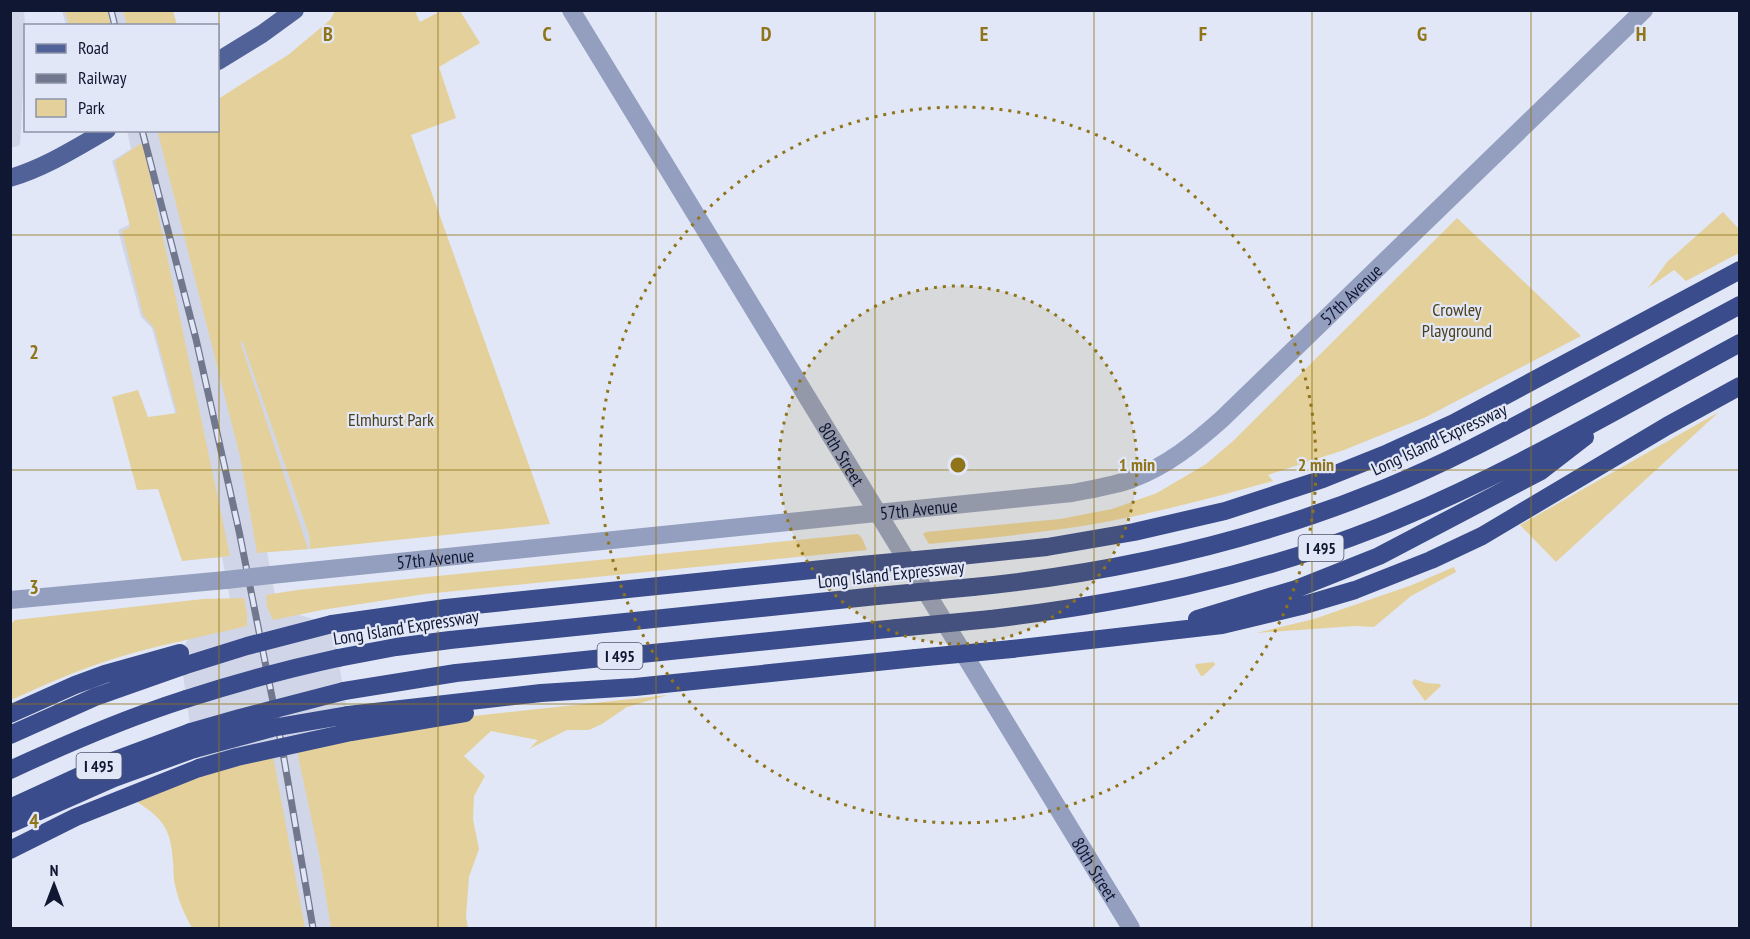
<svg xmlns="http://www.w3.org/2000/svg" width="1750" height="939" viewBox="0 0 1750 939" font-family="'PT Sans Narrow',sans-serif">
<style>
.built{fill:#d0d6e7}
.green{fill:#e4d09b}
.lines{fill:none;stroke-linecap:round;stroke-linejoin:round}
.minor{stroke:#949fbf;stroke-width:18}
.major{stroke:#516299;stroke-width:18}
.highway{stroke:#3a4c8b;stroke-width:18}
.rail-casing{stroke:#71778d;stroke-width:7}
.rail{stroke:#e1e7f6;stroke-width:4.5;stroke-dasharray:14;stroke-linecap:butt}
.minor-bridge{stroke:#949fbf;stroke-width:18}
.highway-bridge{stroke:#3a4c8b;stroke-width:18}
.grid{fill:none;stroke:#907419;stroke-width:1.5;stroke-opacity:0.55}
.ring{fill:none;stroke:#907419;stroke-width:3;stroke-dasharray:3 6}
.labels{text-anchor:middle;dominant-baseline:central;stroke-width:4.5;stroke-linejoin:round;paint-order:stroke}
.shield{fill:#e1e7f6;stroke:#4f556d;stroke-width:1.5}
.shield-label{font-size:16px;font-weight:bold;fill:#101732}
.street-label{font-size:18px;fill:#101732;stroke:#e1e7f6}
.park-label{font-size:18px;fill:#4c401c;stroke:#e1e7f6}
.grid-label{font-size:20px;text-anchor:middle;font-weight:bold;fill:#907419;stroke:#e1e7f6;stroke-width:4.5;stroke-linejoin:round;paint-order:stroke}
.centre{fill:#907419;stroke:#e1e7f6;stroke-width:3}
.ring-label{font-size:18px;text-anchor:middle;font-weight:bold;fill:#907419;stroke:#e1e7f6;stroke-width:4.5;stroke-linejoin:round;paint-order:stroke}
</style>
<rect width="100%" height="100%" fill="#e1e7f6"/>
<path class="built" d="M11 10 24 11 26 37 20 145 11 148Z
M62 11H157L163 25H66Z
M127 131H196L206 232 309 535 310 549 267 552 275 595 296 614 332 624 351 732 408 928H224L199 768 191 732 180 653 209 603 230 599 222 557 211 558 175 413 152 328 141 317 118 230 130 224 112 161 131 149Z"/>
<path class="green" d="M65 11H107L111 25H69Z
M123 11H173L177 25H127Z
M335 11H415L420 22 441 11H460L480 43 439 67 456 118 411 135 550 524 310 549 309 535 242 340 241 344 308 549 257 553 240 456 158 133 161 130H218V99L288 55 330 20Z
M143 142 230 556 182 561 158 489 137 490 112 397 138 390 148 417 177 413 154 328 143 315 122 231 130 227 115 161Z
M1723 212 1739 229V253L1686 281 1674 270 1648 288 1667 262Z
M1457 218 1581 336 1426 417 1344 450 1268 475 1273 481C1216 497 1159 512 1100 523 1044 533 986 538 929 544L923 534 926 532 1060 519 1112 509 1157 493 1206 464 1232 442Z
M1719 412 1556 562 1520 525Z
M858 534 862 538 867 550 425 594 322 610 273 620 267 607 266 595 297 590Z
M1454 567 1456 572 1411 596 1374 627 1355 626 1256 633 1314 619 1412 585Z
M244 598 247 614V626C202 637 157 645 113 659 78 670 44 685 11 700V624L15 620 203 599Z
M1214 662 1215 665 1203 676H1201L1195 666 1196 664Z
M1414 679 1426 683 1440 684 1441 686 1425 701 1412 683Z
M668 695 627 707 602 724 589 730H567L529 749 538 740 491 731 464 756 485 776 474 796 473 819 479 849 469 877 466 917 468 928H331L319 854 297 751 464 717Z
M273 756 305 928H192C185 915 178 900 175 885 173 878 174 869 173 862 171 830 164 819 137 802 180 781 226 769 273 756Z"/>
<g class="lines">
<g class="minor">
<path id="s1" d="M571 10 1131 928"/>
<path id="s2" d="M271 575 1072 493C1092 489 1113 486 1132 479 1167 466 1195 443 1222 419L1644 10"/>
<path d="M10 600 226 580"/>
</g>
<path class="major" d="M218 61 262 34 295 10
M10 178C46 167 74 149 107 130"/>
<path class="highway" d="M960 556 1047 547 1134 532 1225 511 1323 479 1388 453 1454 423 1740 270
M973 587C1115 573 1253 542 1385 488 1444 464 1500 434 1556 404 1617 371 1678 338 1740 305
M991 619C1126 603 1252 577 1379 527 1504 477 1621 407 1740 343
M1197 619 1296 589 1379 556 1541 471 1585 437
M332 624 446 608 861 565
M1012 649 1222 625 1301 606 1355 590 1431 560 1482 536 1667 426 1740 386
M338 658 396 647 450 640 877 596
M344 691 456 673 897 628
M10 714 75 685 105 674 180 653
M348 715 541 693 635 687 916 658
M351 732 465 713
M10 735 95 697 183 666
M10 770C68 743 126 718 186 699
M10 808 110 762 191 732
M10 824 114 778 194 749
M10 850 76 817 199 768"/>
<defs>
<path id="rail" d="M111 10 115 26
M142 130 196 339 239 531 282 747 313 928"/>
</defs>
<use href="#rail" class="rail-casing"/>
<use href="#rail" class="rail"/>
<path class="minor-bridge" d="M226 580 271 575"/>
<path class="highway-bridge" d="M861 565 960 556
M877 596 973 587
M897 628 991 619
M916 658 1012 649
M183 666 247 646 332 624
M186 699C236 683 287 669 338 658
M191 732 240 718 344 691
M194 749 272 728 348 715
M199 768 237 757 351 732"/>
</g>
<path class="grid" d="M219 10V928M438 10V928M656 10V928M875 10V928M1094 10V928M1312 10V928M1531 10V928M10 235H1740M10 470H1740M10 704H1740"/>
<circle cx="958" cy="465" r="179" fill="#907419" fill-opacity=".12"/>
<g class="ring">
<circle cx="958" cy="465" r="179"/>
<circle cx="958" cy="465" r="358"/>
</g>
<g class="labels">
<g class="shield">
<rect x="1298.5" y="535" width="45" height="26" rx="4.5"/>
<rect x="597.5" y="643" width="45" height="26" rx="4.5"/>
<rect x="76.5" y="753" width="45" height="26" rx="4.5"/>
</g>
<g class="shield-label">
<text x="1321" y="548">I 495</text>
<text x="620" y="656">I 495</text>
<text x="99" y="766">I 495</text>
</g>
<g class="street-label">
<text stroke="none"><textPath href="#s2" startOffset="1155">57th Avenue</textPath></text>
<text transform="translate(1439 439) rotate(-25)">Long Island Expressway</text>
<text stroke="none"><textPath href="#s1" startOffset="520">80th Street</textPath></text>
<text stroke="none"><textPath href="#s2" startOffset="651">57th Avenue</textPath></text>
<text stroke="none"><textPath href="#s2" startOffset="165">57th Avenue</textPath></text>
<text transform="translate(891 574) rotate(-6)">Long Island Expressway</text>
<text transform="translate(406 627) rotate(-9)">Long Island Expressway</text>
<text stroke="none"><textPath href="#s1" startOffset="1006">80th Street</textPath></text>
</g>
<g class="park-label">
<text x="1457" y="309">Crowley<tspan x="1457" dy="21">Playground</tspan></text>
<text x="391" y="419">Elmhurst Park</text>
</g>
</g>
<g class="grid-label">
<text x="328" y="41">B</text>
<text x="547" y="41">C</text>
<text x="766" y="41">D</text>
<text x="984" y="41">E</text>
<text x="1203" y="41">F</text>
<text x="1422" y="41">G</text>
<text x="1641" y="41">H</text>
<text x="34" y="359">2</text>
<text x="34" y="594">3</text>
<text x="34" y="828">4</text>
</g>
<circle cx="958" cy="465" r="9" class="centre"/>
<g class="ring-label">
<text x="1137" y="471">1 min</text>
<text x="1316" y="471">2 min</text>
</g>
<rect width="1750" height="939" fill="none" stroke="#101732" stroke-width="24"/>
<rect x="24" y="24" width="195" height="108" fill="#e1e7f6" stroke="#8d94a8" stroke-width="1.5"/>
<rect x="36" y="44" width="30" height="9" fill="#516299" stroke="#8d94a8" stroke-width="1.5"/>
<text x="78" y="54" font-size="18" fill="#101732">Road</text>
<rect x="36" y="74" width="30" height="9" fill="#71778d" stroke="#8d94a8" stroke-width="1.5"/>
<text x="78" y="84" font-size="18" fill="#101732">Railway</text>
<rect x="36" y="99" width="30" height="18" fill="#e4d09b" stroke="#8d94a8" stroke-width="1.5"/>
<text x="78" y="114" font-size="18" fill="#101732">Park</text>
<g transform="translate(54 885)" stroke="#e1e7f6" stroke-width="4.5" paint-order="stroke">
<path d="M0-4.5L10 22L0 15L-10 22Z" fill="#101732"/>
<text y="-9" font-size="16" font-weight="bold" text-anchor="middle" fill="#101732">N</text>
</g>
</svg>
